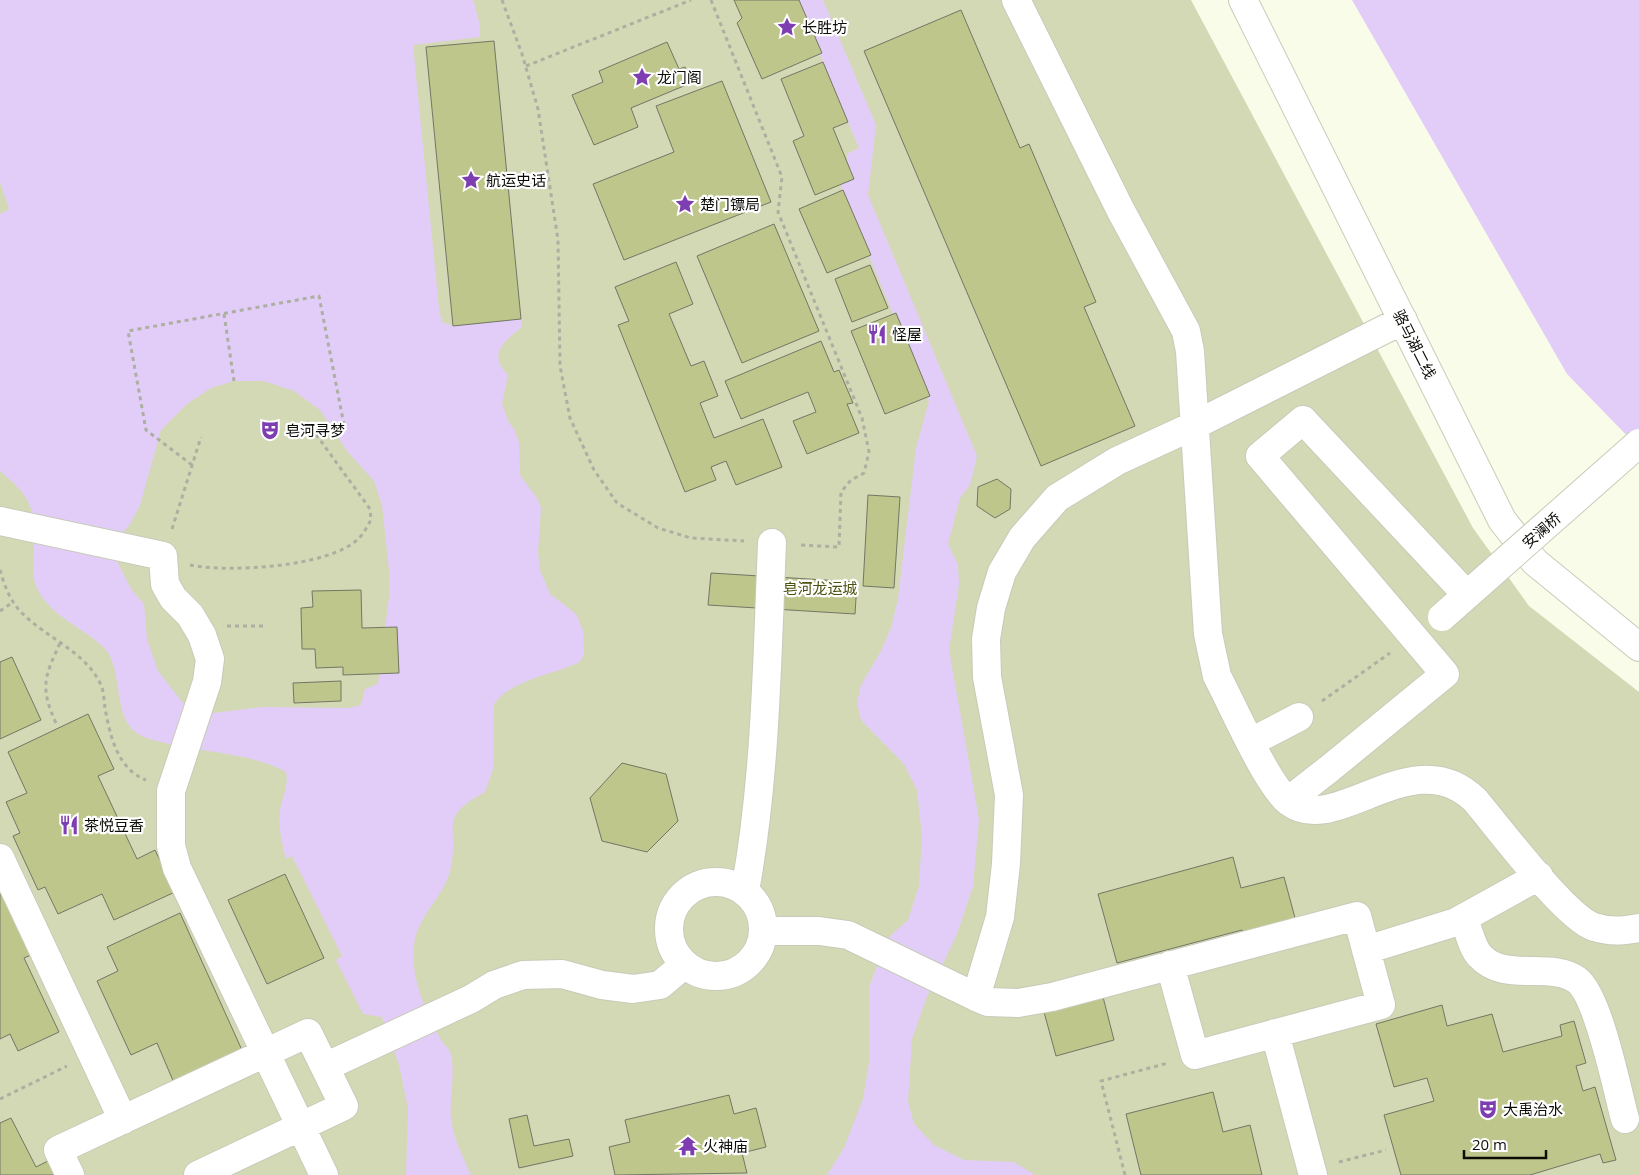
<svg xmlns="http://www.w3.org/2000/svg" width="1639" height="1175" viewBox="0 0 1639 1175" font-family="'Open Sans','Noto Sans SC',sans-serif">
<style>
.green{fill:#d3d9b5}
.water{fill:#e2cdf9;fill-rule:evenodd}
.building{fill:#bec68b;stroke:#737665}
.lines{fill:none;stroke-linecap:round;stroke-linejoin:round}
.minor-casing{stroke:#c8cbb8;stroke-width:30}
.path{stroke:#adafa0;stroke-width:3;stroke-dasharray:4 4;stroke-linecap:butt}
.minor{stroke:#fff;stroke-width:28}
.minor-bridge-casing{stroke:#c8cbb8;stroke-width:30;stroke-linecap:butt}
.minor-bridge{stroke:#fff;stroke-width:28}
.labels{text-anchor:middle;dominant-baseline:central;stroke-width:4.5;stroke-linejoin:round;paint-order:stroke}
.poi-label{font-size:15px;fill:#0c0d07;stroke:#fff;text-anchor:start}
.street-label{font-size:15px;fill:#0c0d07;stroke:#fff}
.park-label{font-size:15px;fill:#4c520e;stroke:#fff}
</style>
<rect width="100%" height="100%" fill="#f9fce9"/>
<path class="green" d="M0 0H1191L1473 528 1529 606 1639 692V1175H0Z"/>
<path class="water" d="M0 0H473L474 2 480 26V37L413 45 439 309 442 322 453 326 521 319 522 327C504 341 487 354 508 375L502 403 508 421 515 431 519 443 520 475 537 498 541 508 538 552 540 570 550 594 576 614 583 631 584 654 580 662C553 675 512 679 494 704L493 769 485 792C435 819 461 827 450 871 442 900 418 914 414 945 410 976 425 1011 440 1038 442 1043 447 1046 449 1050 457 1066 449 1100 451 1118 453 1138 463 1157 471 1175H406L408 1108 399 1065 382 1017 363 1014 336 960 342 956 292 856 286 859C282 844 278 826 280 811 282 797 289 786 286 772 250 752 201 753 161 742 155 740 146 739 140 735 114 721 122 680 110 656 97 631 47 620 35 583 32 574 34 562 34 553 34 509 35 500 0 471V214L9 209 0 182ZM234 381H264L294 391 320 410 347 451 374 481 382 505 389 570V597L378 684 365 689 361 705 348 708 262 707 213 713 186 707 158 671 147 639 144 604 131 589 118 563 117 541 130 524 140 505 161 430 188 403 211 388Z
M797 0H823L876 125 868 195 977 456 970 485 960 498 948 544 958 565 959 584 949 650 979 819 973 886 957 934 926 999 912 1039 908 1101 914 1124 934 1145 964 1160 1014 1162 1035 1175H827L844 1148 863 1099 869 1063V987L888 938 908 920 919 886 922 837 917 790 904 764 861 720 857 703 861 685 881 651 891 628 898 599 916 448 929 401 841 188 848 153 859 148Z
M1352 0H1639V448L1567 374Z"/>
<path class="building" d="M734 0H799L822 53 762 79 737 23 742 18Z
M961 10 1020 148 1029 144 1096 302 1084 307 1135 426 1041 466 864 51Z
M494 41 521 319 453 326 426 47Z
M667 42 679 69 685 67 691 83 631 108 638 127 594 145 572 95 603 82 599 71Z
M823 62 848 122 833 128 854 179 815 195 793 141 804 136 781 79Z
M722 81 771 202 624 260 593 184 674 152 656 106Z
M843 190 871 255 827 273 799 209Z
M774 224 819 331 742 363 697 256Z
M676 262 693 304 669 314 691 366 704 361 718 396 700 403 714 438 763 419 782 467 736 485 726 461 711 467 716 480 685 492 618 325 629 321 615 287Z
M870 265 888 308 852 322 835 279Z
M896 313 930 396 885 414 851 331Z
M821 341 834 372 839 370 853 403 847 404 859 433 807 454 793 421 816 412 808 392 741 419 725 381Z
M997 479 1011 489 1010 509 995 518 977 506 978 487Z
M868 495 900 497 894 588 863 586Z
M711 573 857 582 855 614 708 605Z
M361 590 362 628 397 627 399 673 343 675V667L316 668 315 649H302L301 608 313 607 312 591Z
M12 657 41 720 0 739V662Z
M341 681V701L294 703 293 683Z
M88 714 114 769 98 776 137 859 155 850 175 892 114 920 102 894 58 914 45 887 38 890 13 836 20 833 6 802 27 793 8 752Z
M622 763 666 774 678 821 647 852 602 841 590 798Z
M1233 857 1241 888 1284 877 1302 944 1250 959 1242 930 1117 963 1098 894Z
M0 871 38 952 24 958 59 1032 18 1051 10 1034 0 1039Z
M285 874 324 958 267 984 228 900Z
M180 913 246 1059 177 1090 157 1043 131 1055 97 981 118 971 107 947Z
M1103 997 1114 1040 1056 1056 1044 1012Z
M1442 1005 1447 1026 1492 1014 1503 1052 1562 1036 1560 1025 1574 1021 1586 1063 1576 1066 1583 1091 1595 1087 1616 1160 1603 1163 1600 1154 1530 1175H1401L1384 1115 1434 1101 1427 1078 1394 1087 1376 1024Z
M1213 1092 1223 1132 1250 1125 1262 1175H1141L1126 1114Z
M729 1095 734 1114 756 1108 766 1147 742 1153 747 1173 615 1175 609 1147 630 1142 625 1120Z
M527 1115 534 1146 569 1139 573 1156 519 1168 509 1119Z
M11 1118 36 1167 48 1161 55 1175H0V1123Z"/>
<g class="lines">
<defs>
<path id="minor" d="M1016 0 1121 211 1186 331 1190 351 1208 634 1217 676C1232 704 1267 785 1289 802 1336 838 1413 739 1475 800 1498 827 1565 917 1594 927 1610 932 1622 931 1639 928
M1243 0 1502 520 1535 562 1639 647
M0 521 163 556 165 584 173 598 190 615 202 635 210 659 207 682 171 791V846L177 868 324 1175
M1251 742 1299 717
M1288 801 1329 769
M0 858 123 1120
M669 929a47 47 0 1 1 94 0a47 47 0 1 1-94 0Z
M745 891C766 776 767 660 772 543
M1464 918C1468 929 1472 948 1480 956 1504 983 1551 961 1577 980 1599 997 1617 1090 1625 1119
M764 931H819L848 935 976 997 988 1002 1018 1003 1052 997 1357 916 1381 1005 1195 1055 1170 965
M1366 950 1456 922 1539 876
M976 997 1000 917 1006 864 1009 795 987 677 986 639 991 608 1002 572 1022 538 1057 498 1117 461 1195 425 1403 320
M1275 1033 1313 1175
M325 1067 471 999 494 985 523 975 562 974 602 985 633 989 660 985 685 964
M70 1175 58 1150 308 1033 344 1106 198 1175"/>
</defs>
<use href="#minor" class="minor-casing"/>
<path class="path" d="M502 0 522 54 538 109 558 240 560 366 570 418 594 470 617 503 658 528 691 538 744 541
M711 0 782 177 778 212 862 418 869 452 864 473 851 480 841 492 839 547 800 545
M526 66 691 0
M224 314 234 381
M192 465 146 430 128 331 319 296 344 425
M172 529 201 437
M190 565C228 573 330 567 358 539 364 534 367 526 371 520L370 509 305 419
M0 570C4 585 11 603 23 614 47 638 86 652 101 685 104 692 104 701 105 708 110 735 117 769 146 780
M0 611 13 602
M227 626H263
M1322 701 1390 653
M56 723C39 686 45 676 61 641
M0 1099 67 1066
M1339 1162 1386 1150
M1125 1175 1101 1081 1168 1063"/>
<use href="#minor" class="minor"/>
<defs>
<path id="minor-bridge" d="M1442 617 1639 443
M1329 769 1445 674 1260 456 1303 420 1467 595"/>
</defs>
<use href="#minor-bridge" class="minor-bridge-casing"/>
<use href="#minor-bridge" class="minor-bridge"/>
</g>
<defs>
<symbol id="sight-bare" viewBox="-9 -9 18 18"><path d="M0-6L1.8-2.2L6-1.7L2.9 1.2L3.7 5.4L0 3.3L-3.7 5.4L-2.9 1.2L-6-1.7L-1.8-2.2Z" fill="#7e3db1" stroke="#fff" stroke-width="2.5" paint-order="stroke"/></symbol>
<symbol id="restaurant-bare" viewBox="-9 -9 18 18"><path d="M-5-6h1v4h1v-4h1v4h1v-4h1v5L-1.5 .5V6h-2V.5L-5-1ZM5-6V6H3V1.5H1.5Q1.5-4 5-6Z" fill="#7e3db1" stroke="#fff" stroke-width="2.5" paint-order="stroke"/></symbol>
<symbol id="theatre-bare" viewBox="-9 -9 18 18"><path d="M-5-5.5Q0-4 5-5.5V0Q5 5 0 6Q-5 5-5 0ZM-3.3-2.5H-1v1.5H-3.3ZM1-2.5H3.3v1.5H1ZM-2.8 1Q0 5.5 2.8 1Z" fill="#7e3db1" stroke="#fff" stroke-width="2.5" paint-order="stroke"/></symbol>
<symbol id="temple-bare" viewBox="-9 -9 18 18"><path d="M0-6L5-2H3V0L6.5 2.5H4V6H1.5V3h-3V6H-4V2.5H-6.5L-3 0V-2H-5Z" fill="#7e3db1" stroke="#fff" stroke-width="2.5" paint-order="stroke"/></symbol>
</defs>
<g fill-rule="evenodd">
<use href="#sight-bare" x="773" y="13" width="28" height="28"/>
<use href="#sight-bare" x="628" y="63" width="28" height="28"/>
<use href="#sight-bare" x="457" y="166" width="28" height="28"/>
<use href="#sight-bare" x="671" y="190" width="28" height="28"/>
<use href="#restaurant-bare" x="863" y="320" width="28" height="28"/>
<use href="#theatre-bare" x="256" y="416" width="28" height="28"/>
<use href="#restaurant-bare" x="55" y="811" width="28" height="28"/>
<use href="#theatre-bare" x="1474" y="1095" width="28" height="28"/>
<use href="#temple-bare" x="674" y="1132" width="28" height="28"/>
</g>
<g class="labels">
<g class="poi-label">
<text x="802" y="27">长胜坊</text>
<text x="657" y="77">龙门阁</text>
<text x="486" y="180">航运史话</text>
<text x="700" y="204">楚门镖局</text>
<text x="892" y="334">怪屋</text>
<text x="285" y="430">皂河寻梦</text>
<text x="84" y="825">茶悦豆香</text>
<text x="1503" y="1109">大禹治水</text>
<text x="703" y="1146">火神庙</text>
</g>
<g class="street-label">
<text transform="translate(1415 344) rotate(63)">骆马湖二线</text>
<text transform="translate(1541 530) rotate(-41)">安澜桥</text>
</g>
<g class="park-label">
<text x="820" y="588">皂河龙运城</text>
</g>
</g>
<path d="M1464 1150v8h82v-8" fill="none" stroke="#0c0d07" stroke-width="2.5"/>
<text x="1472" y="1150" font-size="15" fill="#0c0d07" stroke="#ffffff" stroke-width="4" paint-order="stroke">20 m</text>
</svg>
